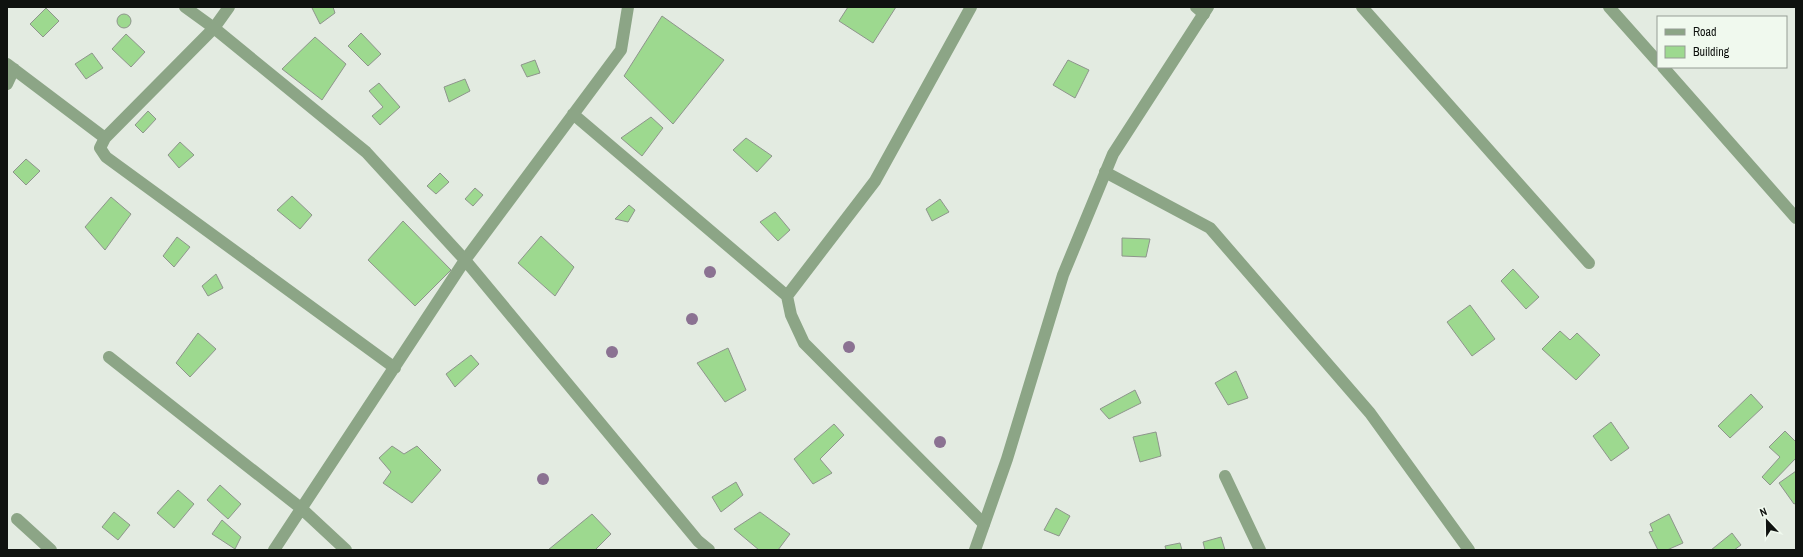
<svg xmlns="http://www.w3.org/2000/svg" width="1803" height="557" viewBox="0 0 1803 557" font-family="'Archivo Narrow',sans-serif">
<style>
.building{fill:#9dd98f;stroke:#8e958c}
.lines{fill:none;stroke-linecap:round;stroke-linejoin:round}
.service{stroke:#8ca586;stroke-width:12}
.minor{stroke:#8ca586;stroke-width:12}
.tree{fill:#8b7292}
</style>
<rect width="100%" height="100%" fill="#e3ebe1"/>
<path class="building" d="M313 7H333L335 13 320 24 312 8Z
M848 7H896L873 43 839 21Z
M46 8 59 21 43 37 30 24Z
M117 21a7 7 0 1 1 14 0a7 7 0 1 1-14 0Z
M662 16 724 60 673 124 624 76Z
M361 33 381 54 368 66 348 46Z
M126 34 145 52 131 67 112 49Z
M315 37 346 64 322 100 282 69Z
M92 53 103 68 86 79 75 64Z
M535 60 540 73 527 77 521 65Z
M1068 60 1089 70 1075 98 1053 85Z
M465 79 470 91 449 102 444 87Z
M379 83 400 107 380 125 372 116 383 107 369 91Z
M148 111 156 119 143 133 135 125Z
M651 117 663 128 642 156 621 138Z
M746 138 772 156 757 172 733 150Z
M180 142 194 155 179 168 168 155Z
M26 159 40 171 26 185 13 172Z
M440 173 449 182 436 194 427 186Z
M475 188 483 195 473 206 465 199Z
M292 196 312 215 300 229 277 210Z
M111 197 131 214 105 250 85 227Z
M940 199 949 212 932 221 926 209Z
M629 205 635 210 628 222 615 219Z
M775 212 790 230 778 241 760 222Z
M403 221 451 270 415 306 368 260Z
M541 236 574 267 555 296 518 263Z
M177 237 190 247 174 267 163 256Z
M1122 238 1150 239 1146 257 1122 256Z
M1513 269 1539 297 1526 309 1501 281Z
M216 274 223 288 208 296 202 286Z
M1470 305 1495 339 1472 356 1447 322Z
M1560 331 1570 340 1577 333 1600 355 1576 380 1542 349Z
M198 333 216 349 190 377 176 363Z
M728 348 746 390 725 402 697 363Z
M471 355 479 364 455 387 446 374Z
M1236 371 1248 398 1228 405 1215 383Z
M1135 390 1141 403 1109 419 1100 409Z
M1751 394 1763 407 1730 438 1718 426Z
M1611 422 1629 448 1611 461 1593 436Z
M834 424 844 435 820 459 832 473 813 484 794 459Z
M1785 431 1796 442V458L1770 485 1762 477 1780 457 1769 447Z
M1156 432 1161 456 1140 462 1133 437Z
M392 446 404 454 417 446 441 470 412 503 383 483 391 472 379 458Z
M1796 471V503L1794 504 1779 483Z
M736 482 743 495 721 512 712 497Z
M220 485 241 504 228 519 207 500Z
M178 490 194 504 174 528 157 513Z
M1056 508 1070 516 1059 536 1044 530Z
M114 512 130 525 118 540 102 527Z
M760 512 790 534 778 550H759L734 529Z
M592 514 611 534 595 550H548Z
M1669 514 1683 543 1667 550H1658L1649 532 1653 531 1650 524Z
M222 520 241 537 235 549 212 534Z
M1732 533 1741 545 1734 550H1711Z
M1221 537 1225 550H1205L1203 542Z
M1180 543 1182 550H1166L1165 546Z"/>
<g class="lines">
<path class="service" d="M185 7 214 28 366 152 465 260 698 541 709 550
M229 7 214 28 105 138 100 148 106 157 395 368
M971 7 875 181 787 296 791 315 804 343 984 524
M1196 7 1204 14
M1362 7 1589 263
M1609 7 1658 62
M7 64 105 138
M1663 67 1796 218
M7 84 14 69
M573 114 787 296
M1105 172 1210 228 1370 413 1469 550
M109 357 302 509 346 550
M1225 476 1260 550
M17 519 51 550
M274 550 465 260 621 50 628 7"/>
<path class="minor" d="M975 550 1007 459 1063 275 1113 154 1208 7"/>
</g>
<g class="tree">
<circle cx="710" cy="272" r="6"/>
<circle cx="692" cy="319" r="6"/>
<circle cx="849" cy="347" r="6"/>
<circle cx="612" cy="352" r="6"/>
<circle cx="940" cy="442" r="6"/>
<circle cx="543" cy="479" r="6"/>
</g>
<rect width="1803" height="557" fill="none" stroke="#0f120f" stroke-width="16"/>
<rect x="1657" y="16" width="130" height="52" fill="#f0f9ee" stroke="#969d95"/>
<rect x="1665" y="29" width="20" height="6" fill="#8ca586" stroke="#969d95"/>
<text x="1693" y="36" font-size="12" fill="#0f120f">Road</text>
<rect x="1665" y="46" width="20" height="12" fill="#9dd98f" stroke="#969d95"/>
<text x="1693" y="56" font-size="12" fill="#0f120f">Building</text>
<g transform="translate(1767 521) rotate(338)" stroke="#f0f9ee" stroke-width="3" paint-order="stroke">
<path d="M0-3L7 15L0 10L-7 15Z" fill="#0f120f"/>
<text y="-6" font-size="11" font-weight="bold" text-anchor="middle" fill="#0f120f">N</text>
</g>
</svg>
